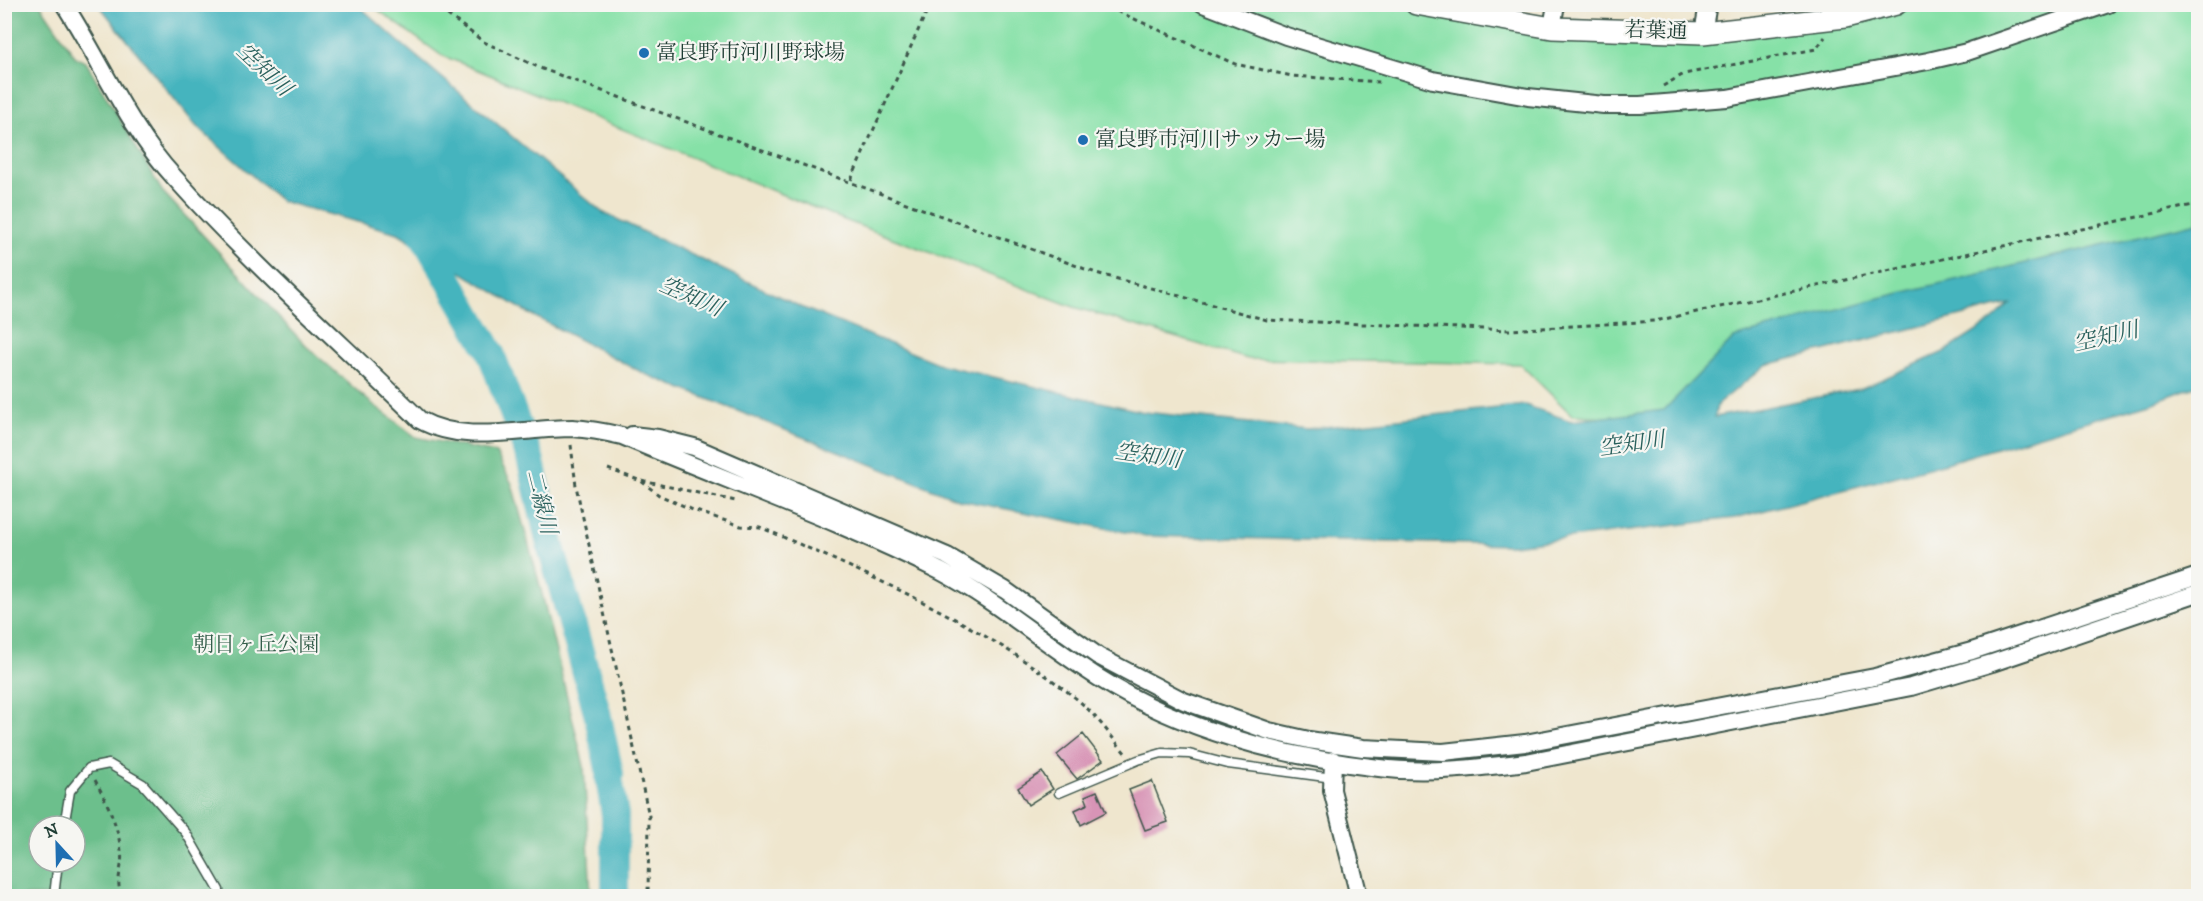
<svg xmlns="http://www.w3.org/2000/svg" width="2203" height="901" viewBox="0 0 2203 901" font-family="'IM FELL DW Pica','Noto Serif JP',serif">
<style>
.green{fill:#86e1a7;stroke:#528f6e;stroke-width:1.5}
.forest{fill:#6cbf8c;stroke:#467e60;stroke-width:1.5;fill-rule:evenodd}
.water{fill:#45b4be;stroke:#327879;stroke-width:1.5;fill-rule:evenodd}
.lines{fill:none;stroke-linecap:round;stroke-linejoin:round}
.river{stroke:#45b4be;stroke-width:28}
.building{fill:#d894b6}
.service-casing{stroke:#3e564b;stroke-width:11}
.minor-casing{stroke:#3e564b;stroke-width:20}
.tertiary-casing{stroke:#3e564b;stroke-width:24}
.path{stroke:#3e564b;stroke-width:3;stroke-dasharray:4.5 4.5;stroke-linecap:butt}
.service{stroke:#fff;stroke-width:8}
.minor{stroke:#fff;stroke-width:16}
.tertiary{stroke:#fff;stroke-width:21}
.poi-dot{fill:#1f6fb2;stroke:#f6f6f2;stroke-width:2}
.labels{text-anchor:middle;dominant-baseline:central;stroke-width:4.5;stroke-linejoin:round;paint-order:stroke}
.street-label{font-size:21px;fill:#1f3d34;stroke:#f6f6f2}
.poi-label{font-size:21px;fill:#1f3d34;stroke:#f6f6f2;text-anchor:start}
.park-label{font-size:21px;fill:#345e4b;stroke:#f6f6f2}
.water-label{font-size:22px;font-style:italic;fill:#2a615d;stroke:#f6f6f2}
</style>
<rect width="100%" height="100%" fill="#f6f6f2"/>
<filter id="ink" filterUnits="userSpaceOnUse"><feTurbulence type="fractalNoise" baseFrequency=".0167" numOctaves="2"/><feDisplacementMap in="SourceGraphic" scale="12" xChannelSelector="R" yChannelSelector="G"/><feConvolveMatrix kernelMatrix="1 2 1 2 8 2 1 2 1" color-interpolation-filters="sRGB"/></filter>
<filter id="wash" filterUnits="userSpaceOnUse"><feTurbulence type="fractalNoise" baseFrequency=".008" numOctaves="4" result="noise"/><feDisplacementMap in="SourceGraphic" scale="24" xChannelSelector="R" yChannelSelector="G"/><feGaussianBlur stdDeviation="1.35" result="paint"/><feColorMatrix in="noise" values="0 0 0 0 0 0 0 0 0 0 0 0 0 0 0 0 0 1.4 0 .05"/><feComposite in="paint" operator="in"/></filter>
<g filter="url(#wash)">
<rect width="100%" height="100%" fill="#efe6ce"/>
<path class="green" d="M1416 4 1703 33 1896 5H2198V228L1744 350 1672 420 1572 415 1520 364 1248 359 1074 307 842 219 441 55 371 5Z"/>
<path class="forest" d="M40 4 76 58 86 62 162 191 306 346 370 402 416 437 496 453 512 484 540 586 584 766 591 896H5L4 5ZM39 826H75V862H39Z"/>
<path class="water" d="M99 5H358L397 40 602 212 801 307 942 365 1144 412 1307 429 1525 405 1571 421 1664 410 1734 338 1867 301 2198 222V385L2153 402 1932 467 1735 518 1512 545 1146 536 960 500 645 374 528 313 398 233 281 201 196 126ZM2010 304 1991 322 1946 351 1860 389 1715 417 1717 405 1766 365Z"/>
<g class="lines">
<path class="river" d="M416 223 490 351 530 458 550 544 597 712 610 774 609 778 615 815V896"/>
</g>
<g id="blocks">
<path class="building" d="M1083 734 1103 760 1077 779 1057 755Z
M1042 772 1053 789 1028 805 1018 788Z
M1152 781 1168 822 1145 830 1129 790Z
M1097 791 1106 812 1081 825 1075 810 1088 804 1085 796Z"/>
</g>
</g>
<g filter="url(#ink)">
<use href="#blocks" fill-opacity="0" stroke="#3e564b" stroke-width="1.5"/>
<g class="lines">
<defs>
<path id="service" d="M1059 793 1138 760 1162 753 1189 754 1228 764 1333 778
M64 826 70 791 89 768 109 764 143 784 186 833 219 890V896
M54 896 58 862"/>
<path id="minor" d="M64 4C101 61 128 127 174 177 251 263 337 339 420 420 465 445 522 428 572 428 589 429 605 432 622 436 727 481 838 520 940 571 997 601 1045 644 1099 678 1181 730 1283 757 1379 768 1427 774 1478 768 1526 762L1911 687 1992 663 2198 593
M1203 4 1286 36 1433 80 1528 97 1604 105H1640L1727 98 1928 61 1967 52 2108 4
M1552 28 1556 4
M1703 33 1708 4
M632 435 658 438 694 447 947 556 1005 590 1098 656 1184 701 1269 731 1309 740 1363 748 1443 752 1525 743 1875 677 1972 651 2198 576
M1333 760 1332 790 1359 896"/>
<path id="tertiary" d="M1416 4 1552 28 1703 33 1845 17 1896 4"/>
</defs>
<use href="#service" class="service-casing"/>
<use href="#minor" class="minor-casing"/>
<use href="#tertiary" class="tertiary-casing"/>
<path class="path" d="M433 4 484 42 540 68 1096 273 1267 320 1509 330 1655 321 2198 204
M1101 4 1235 64 1292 76 1380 82
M1663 86 1684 74 1816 49 1825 37
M851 180 930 4
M571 445 576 486 649 816 648 896
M608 469 641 481 659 495 693 510 741 526 760 527C870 575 979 622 1073 696 1094 712 1109 734 1126 754
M642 481 736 501
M95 780C107 802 118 825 121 851 124 867 114 881 122 896"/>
<use href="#service" class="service"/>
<use href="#minor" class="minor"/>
<use href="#tertiary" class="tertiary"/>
</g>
</g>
<g class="poi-dot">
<circle cx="644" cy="53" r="6"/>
<circle cx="1083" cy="140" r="6"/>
</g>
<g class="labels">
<g class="street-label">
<text transform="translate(1656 31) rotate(2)">若葉通</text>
</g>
<g class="poi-label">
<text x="656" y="53">富良野市河川野球場</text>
<text x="1095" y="140">富良野市河川サッカー場</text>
</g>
<g class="park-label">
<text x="256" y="645">朝日ヶ丘公園</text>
</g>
<g class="water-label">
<text transform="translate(264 70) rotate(43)">空知川</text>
<text transform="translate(691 297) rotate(24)">空知川</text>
<text transform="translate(2106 337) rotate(-13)">空知川</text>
<text transform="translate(1632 444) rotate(-8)">空知川</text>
<text transform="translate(1148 456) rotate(8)">空知川</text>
<text transform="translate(541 502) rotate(76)">二線川</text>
</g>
</g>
<rect width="2203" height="901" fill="none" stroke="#f6f6f2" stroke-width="24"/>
<g transform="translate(57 844) rotate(338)"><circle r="28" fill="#f6f6f2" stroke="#a0aca6" stroke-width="1.5"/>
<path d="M0-4.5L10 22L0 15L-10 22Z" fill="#1f6fb2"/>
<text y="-9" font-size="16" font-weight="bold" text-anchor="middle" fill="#1f3d34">N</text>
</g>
</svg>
